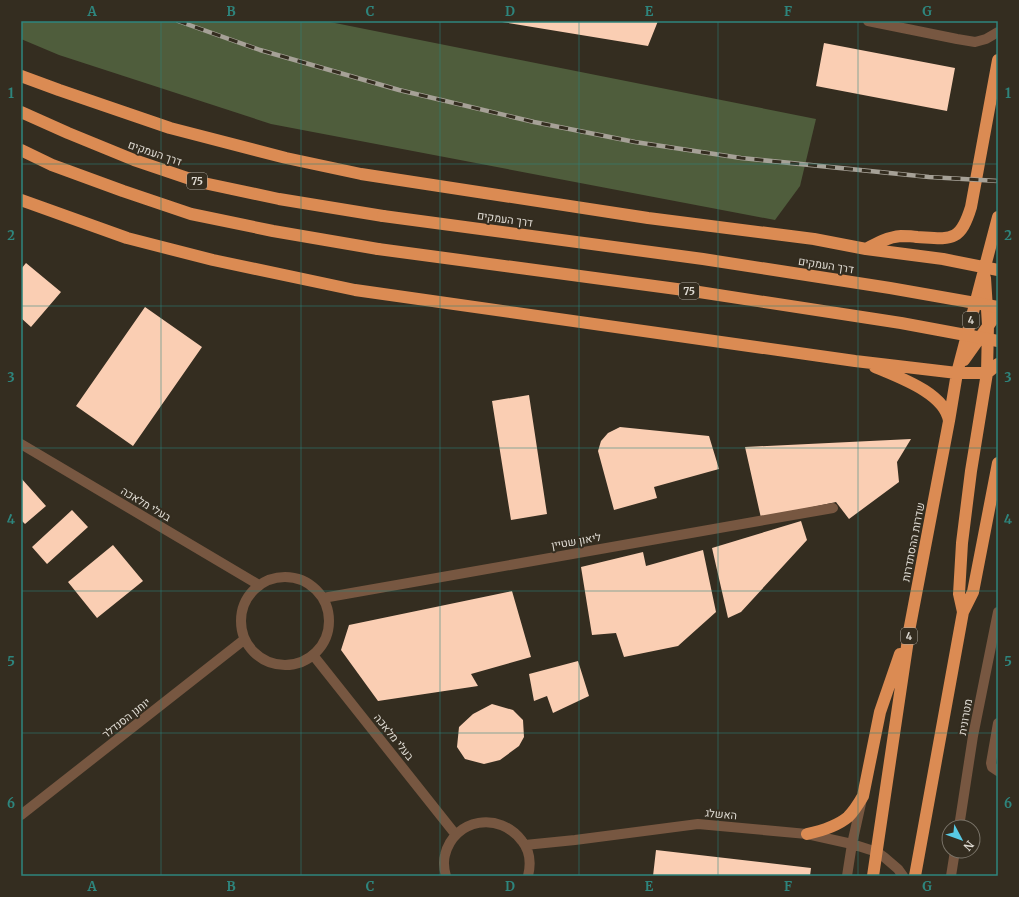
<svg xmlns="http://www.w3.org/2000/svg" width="1019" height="897" viewBox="0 0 1019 897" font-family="Merriweather,Heebo,serif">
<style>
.green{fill:#4f5d3c}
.building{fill:#faceb3}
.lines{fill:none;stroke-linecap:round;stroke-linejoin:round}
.minor{stroke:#775741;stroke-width:10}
.highway{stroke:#db8b53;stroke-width:12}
.rail-casing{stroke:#a6a197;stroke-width:4.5}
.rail{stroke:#342d20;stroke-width:3;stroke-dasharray:9;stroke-linecap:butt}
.highway-bridge{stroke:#db8b53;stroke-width:12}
.grid{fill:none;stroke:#2e857d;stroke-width:1;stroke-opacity:0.55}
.labels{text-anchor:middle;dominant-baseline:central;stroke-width:4;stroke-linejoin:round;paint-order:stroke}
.shield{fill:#342d20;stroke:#aca89e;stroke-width:1}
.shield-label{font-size:10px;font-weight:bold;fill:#e0dcd4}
.street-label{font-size:11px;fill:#e0dcd4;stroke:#342d20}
.neatline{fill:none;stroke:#2e857d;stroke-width:1.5}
.grid-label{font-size:13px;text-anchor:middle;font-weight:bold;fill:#2e857d}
</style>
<rect width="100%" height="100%" fill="#342d20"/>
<path class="green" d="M21 21H325L816 119 800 186 775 220 271 124 59 55 21 39Z"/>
<path class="building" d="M502 21H658L648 46 502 22Z
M824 43 955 68 947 111 816 86Z
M26 263 61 292 31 327 21 318V269Z
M145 307 202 347 133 446 76 406Z
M529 395 547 514 511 520 492 401Z
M620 427 709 436 719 469 654 487 657 498 614 510 598 451 601 441 608 433Z
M911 439 897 462 899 482 849 519 836 502 761 518 745 447Z
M21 478 46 506 25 524 21 520Z
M72 510 88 527 47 564 32 547Z
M801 521 807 540 741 612 728 618 712 548Z
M113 545 143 581 97 618 68 582Z
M703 550 716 612 678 646 624 657 616 633 592 635 581 567 643 552 646 566Z
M512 591 531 657 471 674 478 686 378 701 341 650 349 625Z
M578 661 589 696 553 713 547 696 534 701 529 674Z
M492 704 513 710 523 720 524 737 519 746 500 760 484 764 465 759 457 747 459 727 473 714Z
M656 850 811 868 810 876H653Z"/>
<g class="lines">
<path class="minor" d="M868 21 957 39 975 42 986 39 998 32
M21 444 259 585
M241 621a44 44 0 1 1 88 0a44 44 0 1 1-88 0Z
M323 598 833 508
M313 655 456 835
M998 723 991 763 992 767 998 771
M21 815 245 639
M959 827 973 736 998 612
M525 845 575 840 698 824 807 834 852 844 877 852 884 857 898 869 903 876
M446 876C444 869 443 862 445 855 454 818 500 811 522 841 530 851 531 864 528 876
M847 876 852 844 862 799
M951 876 955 851"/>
<path class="highway" d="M21 76 59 90 170 128 286 158 361 174 648 218 814 239 866 249 943 259 998 270
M21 112 68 133 134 160 199 182 279 199 383 216
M21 150 52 165 123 191 191 214 273 231 378 249
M21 200 127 238 213 260 355 290 855 361 957 373H987L998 364
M866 249C877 243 888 237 901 236 906 236 912 236 917 237 951 239 960 243 971 207L998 60
M964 360 998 312
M875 367C898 377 945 393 949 421
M963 612 959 594 962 543 971 471 987 373 988 325 985 278
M807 834C821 831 836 827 848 817 854 811 859 803 863 796L880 712 900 654
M873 876 910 626 949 421 957 373 998 217
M915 876 963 612 973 592 998 463"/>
<defs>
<path id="rail" d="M178 21 260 50 399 90 534 122 635 142 741 158 929 177 998 181"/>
</defs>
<use href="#rail" class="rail-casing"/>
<use href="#rail" class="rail"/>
<path class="highway-bridge" d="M383 216 703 259 890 288 998 307
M378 249 699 292 901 323 998 341"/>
</g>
<path class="grid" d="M161 21V876M301 21V876M440 21V876M579 21V876M718 21V876M858 21V876M21 164H998M21 306H998M21 448H998M21 591H998M21 733H998"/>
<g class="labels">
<g class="shield">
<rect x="187" y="173" width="20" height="16" rx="3"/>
<rect x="679" y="283" width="20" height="16" rx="3"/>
<rect x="963" y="312" width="16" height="16" rx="3"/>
<rect x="901" y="628" width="16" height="16" rx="3"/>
</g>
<g class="shield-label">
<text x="197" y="181">75</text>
<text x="689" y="291">75</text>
<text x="971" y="320">4</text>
<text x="909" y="636">4</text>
</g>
<g class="street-label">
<text transform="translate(155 153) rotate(19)">דרך העמקים</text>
<text transform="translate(505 219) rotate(8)">דרך העמקים</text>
<text transform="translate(826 265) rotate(9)">דרך העמקים</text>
<text transform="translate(146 504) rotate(31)">בעלי מלאכה</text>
<text transform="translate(576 541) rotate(-10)">ליאון שטיין</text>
<text transform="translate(913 542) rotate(-79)">שדרות ההסתדרות</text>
<text transform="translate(965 717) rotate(-80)">מטרונית</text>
<text transform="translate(126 718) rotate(-38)">יוחנן הסנדלר</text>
<text transform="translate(394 737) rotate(51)">בעלי מלאכה</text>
<text transform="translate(721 814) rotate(5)">האשלג</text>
</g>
</g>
<rect width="1019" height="897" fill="none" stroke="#342d20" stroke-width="44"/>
<g transform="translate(961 839) rotate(131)"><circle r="19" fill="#342d20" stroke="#797368"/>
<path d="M0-3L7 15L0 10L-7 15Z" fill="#58c9e3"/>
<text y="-6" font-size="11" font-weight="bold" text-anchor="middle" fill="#e0dcd4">N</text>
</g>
<rect x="22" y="22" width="975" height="853" class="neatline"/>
<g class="grid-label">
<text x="92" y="16">A</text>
<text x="231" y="16">B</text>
<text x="370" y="16">C</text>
<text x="510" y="16">D</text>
<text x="649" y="16">E</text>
<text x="788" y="16">F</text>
<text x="927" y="16">G</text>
<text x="11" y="98">1</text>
<text x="1008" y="98">1</text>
<text x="11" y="240">2</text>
<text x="1008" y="240">2</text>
<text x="11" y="382">3</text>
<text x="1008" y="382">3</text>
<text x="11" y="524">4</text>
<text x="1008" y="524">4</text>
<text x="11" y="666">5</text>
<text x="1008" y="666">5</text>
<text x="11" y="808">6</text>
<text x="1008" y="808">6</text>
<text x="92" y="891">A</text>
<text x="231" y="891">B</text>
<text x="370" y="891">C</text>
<text x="510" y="891">D</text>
<text x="649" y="891">E</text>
<text x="788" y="891">F</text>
<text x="927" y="891">G</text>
</g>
</svg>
